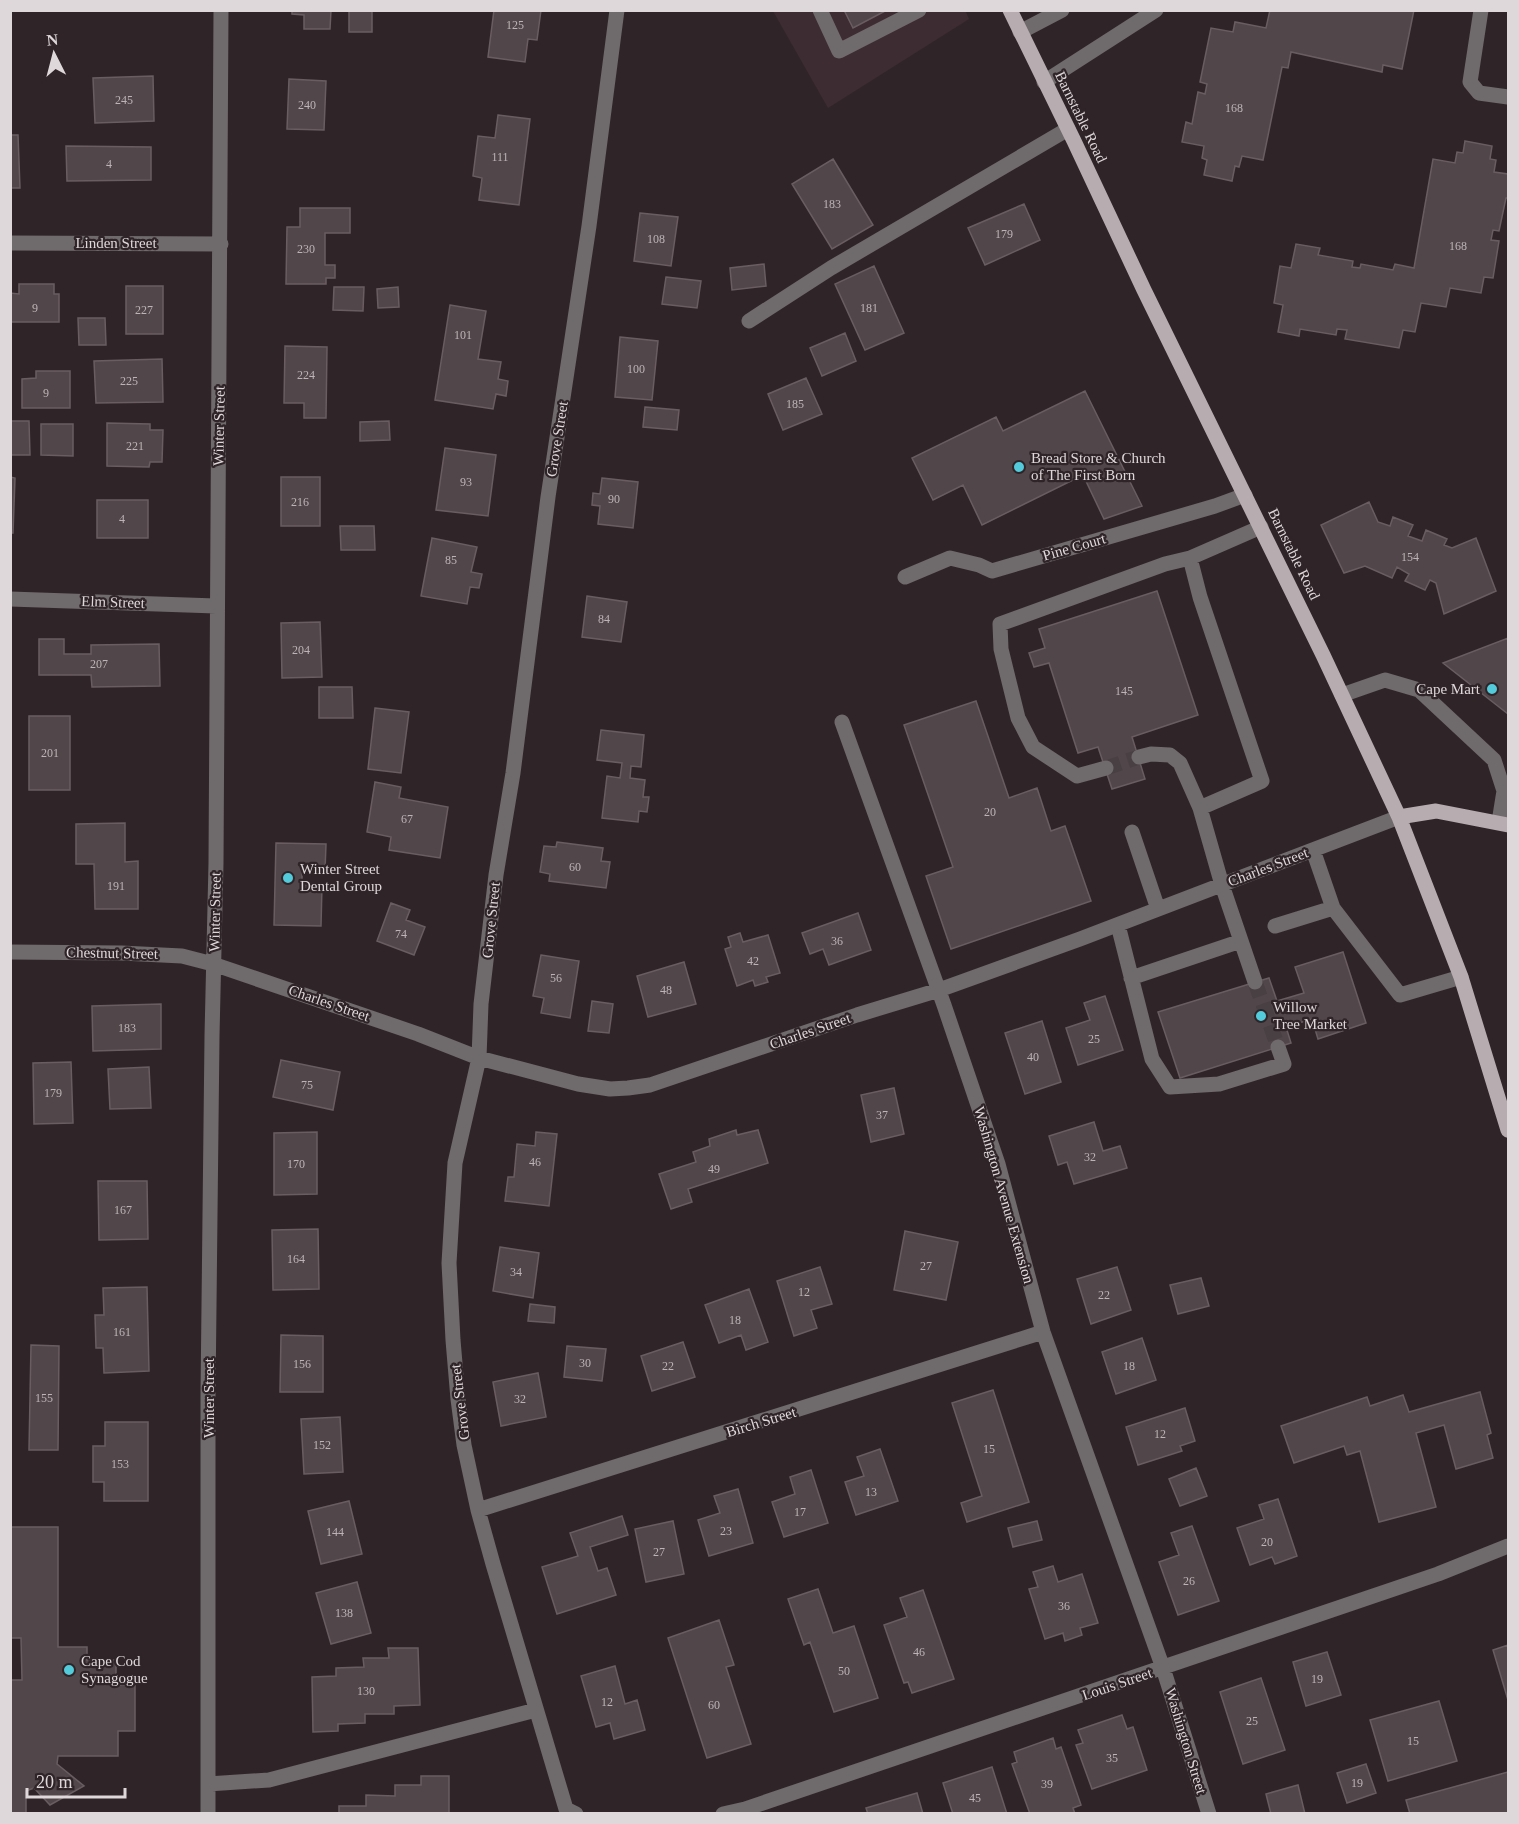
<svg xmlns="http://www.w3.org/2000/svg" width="1519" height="1824" viewBox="0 0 1519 1824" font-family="'Times New Roman',serif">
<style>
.built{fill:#3d2c32}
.building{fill:#514649;stroke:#695d61;stroke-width:1.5}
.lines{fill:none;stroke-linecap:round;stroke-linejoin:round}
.minor-tunnel{stroke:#494043;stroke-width:15;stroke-dasharray:15 8;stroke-linecap:butt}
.minor{stroke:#6f6a6c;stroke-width:15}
.major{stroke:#b7acaf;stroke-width:15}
.poi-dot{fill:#53cbda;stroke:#2f2528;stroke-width:2}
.labels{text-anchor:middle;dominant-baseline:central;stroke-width:4.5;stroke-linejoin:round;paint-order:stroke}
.number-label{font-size:12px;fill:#bcb4b6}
.street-label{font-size:15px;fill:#dfd8da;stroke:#2f2528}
.poi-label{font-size:15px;fill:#dfd8da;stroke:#2f2528;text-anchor:start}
</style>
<rect width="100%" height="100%" fill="#2f2528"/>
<path class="built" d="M965 10 969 19 828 108 773 11Z"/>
<path class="building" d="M292 10H331L330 29H304V15L292 14Z
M349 10H372V32H349Z
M494 10H541L537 40 528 39 525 62 488 57Z
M844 10H887L853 28Z
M1270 10H1414L1402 69 1383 65 1382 72 1291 52 1288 68 1282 67 1263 160 1242 156 1239 167 1235 166 1232 181 1204 175 1207 160 1202 158 1204 146 1182 142 1186 122 1192 124 1198 92 1205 94 1207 84 1200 82 1211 28 1233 32 1235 22 1266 28Z
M153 76 154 121 95 123 93 78Z
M289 79 326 81 324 130 287 129Z
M498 115 530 119 519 205 479 200 482 178 473 176 478 136 495 138Z
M10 135H18L20 188H10Z
M1465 141 1492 146 1490 159 1496 160 1494 172 1508 174V198H1506L1499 231 1493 230 1491 240 1499 241 1493 278 1484 277 1481 293 1450 288 1446 307 1421 303 1415 332 1403 330 1399 348 1345 339 1347 330 1337 329 1336 335 1300 329 1299 336 1278 332 1283 305 1274 303 1280 266 1291 268 1296 244 1320 248 1318 255 1353 261 1352 267 1360 268 1361 264 1393 270 1395 264 1414 268 1433 159 1455 163 1457 152 1463 153Z
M66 146 151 147V180L67 181Z
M833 159 873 225 832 249 792 184Z
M1024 204 1040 240 985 265 968 228Z
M300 208H350V233H325V265H335V278H326V284H286L287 227H300Z
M640 213 678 217 671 266 634 261Z
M764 264 766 286 732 290 730 268Z
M874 266 904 333 865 350 835 284Z
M666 277 701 281 697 308 662 304Z
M19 284H54V294H59V322H10V293L19 294Z
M126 286H163V334H126Z
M334 287H364L363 311 333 310Z
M398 287 399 307 378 308 377 289Z
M450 305 486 311 478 359 501 362 498 379 508 381 506 396 496 394 493 409 435 400Z
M78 318H105L106 345H79Z
M845 333 856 361 822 376 810 348Z
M620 337 658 341 652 400 615 397Z
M285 346 327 347 326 418H304V403H284Z
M162 359 163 402 96 403 94 361Z
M36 371H70V408H22V379L36 378Z
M806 378 822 414 783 430 768 394Z
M1085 391 1142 506 1104 519 1083 475 982 525 963 485 933 500 912 458 996 417 1003 431Z
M645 407 679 410 677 430 643 427Z
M10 421H29L30 455H10Z
M389 421 390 440 360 441V422Z
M107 423 150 424V430H163L162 462H150L149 467 107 466Z
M41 424H73V456L41 455Z
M445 448 496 455 488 516 436 510Z
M10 477 15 478 13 533H10Z
M281 477H320V526H281Z
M602 478 638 482 633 528 598 524 600 506 592 505 593 493 600 494Z
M97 500H148V538H97Z
M1369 502 1378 522 1390 526 1393 517 1413 525 1408 536 1422 541 1426 530 1447 539 1444 545 1452 548 1476 538 1496 591 1444 614 1436 583 1430 580 1425 590 1405 581 1409 574 1397 567 1392 578 1365 566 1344 573 1321 525Z
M340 526H374L375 550H341Z
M432 538 477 547 471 572 482 574 479 588 470 587 467 604 421 596Z
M1157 591 1198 715 1132 737 1145 779 1112 789 1098 747 1078 753 1049 663 1034 667 1029 653 1045 648 1039 629Z
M587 596 627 602 621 642 582 637Z
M320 622 322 677 282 678 281 623Z
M1508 638V714L1443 663Z
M39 639H64V654H91V645L159 644 160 686 92 687 91 675H39Z
M319 687H352L353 718H319Z
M976 701 1009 798 1037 788 1051 831 1065 826 1091 901 951 949 926 876 953 867 904 725Z
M375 708 409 712 401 773 368 769Z
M29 716H70V790H29Z
M601 730 644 735 641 767 631 766 630 778 645 780 643 797H649L647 812 639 811 638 822 602 818 607 776 620 778 622 763 597 760Z
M375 782 401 787 399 798 448 807 440 858 389 850 391 837 367 832Z
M125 823V862L138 861V909H95L94 864H76V824Z
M557 842 603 848 601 861 610 862 606 888 549 881 550 874 540 872 544 846 556 847Z
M276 843 326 844 325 871H302V885L322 886 321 926 274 925Z
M391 903 410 910 406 920 425 927 414 955 377 941Z
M858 913 871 950 829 965 823 949 810 954 802 933Z
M740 933 743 942 768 935 780 973 766 977 768 982 755 986 753 980 737 986 725 949 731 947 728 937Z
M1343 952 1366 1023 1318 1039 1312 1019 1286 1027 1291 1043 1180 1078 1158 1012 1269 978 1277 1001 1304 993 1295 967Z
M541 955 579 961 570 1018 541 1013 544 998 533 996Z
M684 962 696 1004 648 1017 637 976Z
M1105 996 1123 1050 1078 1065 1066 1028 1090 1020 1084 1003Z
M592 1001 613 1004 609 1033 588 1031Z
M161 1004V1049L93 1051 92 1006Z
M1042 1021 1061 1082 1025 1094 1005 1033Z
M281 1060 340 1072 333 1110 273 1097Z
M71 1062 73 1123 34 1124 33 1063Z
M149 1067 151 1108 110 1109 108 1069Z
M894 1088 904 1134 871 1142 861 1095Z
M1094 1122 1103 1151 1120 1146 1127 1168 1074 1184 1067 1162 1058 1165 1049 1136Z
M736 1130 737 1135 758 1130 768 1163 688 1189 692 1202 671 1209 659 1174 696 1162 693 1152 710 1146 709 1139Z
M317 1132V1194L274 1195V1133Z
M536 1132 557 1134 549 1206 505 1201 508 1177H514L517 1144 535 1146Z
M98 1181H147L148 1239 99 1240Z
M318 1229 319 1289 273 1290 272 1230Z
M905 1231 958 1242 946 1300 894 1290Z
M500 1247 539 1253 533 1298 493 1291Z
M820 1267 832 1304 811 1310 817 1328 794 1336 777 1281Z
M1117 1267 1131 1310 1091 1324 1077 1279Z
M1201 1278 1209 1306 1178 1314 1170 1285Z
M147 1287 149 1371 104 1373 103 1348H96L95 1315H104L103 1288Z
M749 1289 768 1342 746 1350 741 1335 719 1343 705 1305Z
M530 1304 555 1307 554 1323 528 1321Z
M281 1335 323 1336V1392H280Z
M1142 1338 1156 1380 1116 1394 1102 1352Z
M683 1342 695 1377 652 1391 641 1356Z
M31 1345 59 1346 58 1450H29Z
M567 1346 606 1349 602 1381 564 1377Z
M538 1373 546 1417 501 1426 493 1382Z
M993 1390 1029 1502 967 1522 961 1503 982 1496 952 1403Z
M1480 1392 1491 1433 1487 1435 1493 1458 1456 1469 1444 1425 1416 1433 1436 1507 1379 1522 1360 1451 1347 1455 1344 1446 1294 1463 1281 1426 1367 1397 1370 1406 1403 1395 1409 1412Z
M1185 1408 1195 1441 1180 1446 1182 1451 1138 1465 1126 1427Z
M340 1417 343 1472 304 1474 301 1419Z
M105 1422H148V1501H104V1482H93V1446H105Z
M880 1449 898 1501 856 1515 845 1482 864 1476 857 1457Z
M1196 1468 1207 1496 1180 1506 1169 1479Z
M811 1470 828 1523 784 1537 772 1502 795 1494 790 1477Z
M738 1489 753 1543 709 1556 698 1520 720 1513 714 1496Z
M1278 1499 1297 1556 1275 1564 1272 1557 1250 1565 1237 1528 1264 1519 1259 1505Z
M349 1501 362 1554 321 1564 308 1511Z
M622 1516 628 1535 590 1547 598 1571 607 1568 616 1595 557 1614 542 1567 578 1556 570 1533Z
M673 1521 684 1574 646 1582 635 1529Z
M1037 1521 1042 1540 1013 1547 1008 1528Z
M1192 1526 1219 1601 1178 1615 1159 1562 1179 1555 1171 1533Z
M10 1527H58V1647H87V1660H116V1685H135V1731H118V1756H58L57 1764 84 1786 50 1805 34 1788 26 1791V1814H10V1680H22L21 1638H10Z
M1053 1566 1058 1582 1082 1574 1098 1623 1080 1628 1082 1635 1065 1641 1063 1633 1045 1639 1029 1589 1038 1587 1033 1572Z
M357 1582 371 1633 331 1644 316 1593Z
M818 1589 833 1633 854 1626 878 1698 834 1712 810 1642 804 1645 788 1599Z
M923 1590 954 1679 912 1693 908 1682 904 1683 884 1625 907 1617 900 1598Z
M719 1620 734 1665 726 1667 751 1744 707 1758 668 1638Z
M1508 1645V1700L1493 1650Z
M388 1648H418L420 1705 394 1706V1714H365V1723L338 1724V1731L313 1732 312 1677 336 1676V1668L364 1667 363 1658H389Z
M1327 1652 1341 1695 1306 1706 1293 1662Z
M615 1666 625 1704 637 1700 645 1730 614 1739 610 1723 596 1727 581 1676Z
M1261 1678 1285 1750 1243 1764 1220 1692Z
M1439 1701 1457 1761 1388 1781 1370 1720Z
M1122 1715 1127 1729 1133 1727 1147 1770 1092 1789 1076 1745 1083 1743 1078 1730Z
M1053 1738 1056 1749 1061 1747 1081 1805 1073 1808 1075 1814H1030L1012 1764 1017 1762 1014 1752Z
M1366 1764 1376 1793 1347 1803 1337 1773Z
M992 1767 1007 1814H953L943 1783Z
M1508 1772V1814H1410L1406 1800Z
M421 1776H449V1814H339V1806H366V1795L395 1796V1785H421Z
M1298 1785 1305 1814H1271L1266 1794Z
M917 1793 923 1814H868L866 1808Z"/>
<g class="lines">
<path class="minor-tunnel" d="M1106 768 1139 757
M1255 982 1278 1047"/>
<path class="minor" d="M820 10 839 51 919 10
M1481 10 1470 82 1479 93 1508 97
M1020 32 1062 10
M1044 82 1156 10
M10 243 221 244
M749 321 831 268 1068 129
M1190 558 1200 597 1262 781 1200 808
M905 577 950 558 979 565 992 571 1215 506 1245 495
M10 599 216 606
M1342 695 1385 680 1419 690 1494 760 1504 791 1499 822
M842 722 944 1005 998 1164 1043 1332 1163 1668 1209 1814
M1139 757 1151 754 1170 755 1180 763 1200 808 1222 885 1255 982
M1106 768 1077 776 1033 747 1018 718 1001 649 1000 624 1165 564 1190 558 1261 527
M1132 832 1158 909
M1313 850 1333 908 1400 995 1461 977
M1118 925 1152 1059 1170 1087 1219 1084 1284 1064 1278 1047
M1275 926 1333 908
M10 952 121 953 182 956 213 964 418 1034 479 1058 578 1084 610 1089 628 1088 650 1085 857 1015 939 990 1080 939 1399 817
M1131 978 1241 941
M478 1510 1043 1332
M208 1784 269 1780 536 1710
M208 1814V1395L212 1036 216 863 221 10
M576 1814 566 1809 493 1564 478 1510 464 1445 458 1399 453 1340 449 1263 455 1163 479 1058 481 1004 496 875 513 773 548 497 589 226 617 10
M723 1814 745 1809 1438 1574 1508 1546"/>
<path class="major" d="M1010 10 1074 141 1144 290 1323 655 1399 817 1461 977 1508 1130
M1399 817 1436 811 1508 825"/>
</g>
<g class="poi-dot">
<circle cx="1019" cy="467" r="6"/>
<circle cx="1492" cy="689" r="6"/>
<circle cx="288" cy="878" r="6"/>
<circle cx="1261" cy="1016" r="6"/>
<circle cx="69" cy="1670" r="6"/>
</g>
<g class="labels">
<g class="number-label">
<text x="515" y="25">125</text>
<text x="124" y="100">245</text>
<text x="307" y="105">240</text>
<text x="1234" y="108">168</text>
<text x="500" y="157">111</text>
<text x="109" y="164">4</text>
<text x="832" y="204">183</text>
<text x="1004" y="234">179</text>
<text x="656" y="239">108</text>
<text x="1458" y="246">168</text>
<text x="306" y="249">230</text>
<text x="35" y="308">9</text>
<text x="869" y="308">181</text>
<text x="144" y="310">227</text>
<text x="463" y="335">101</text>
<text x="636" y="369">100</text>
<text x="306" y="375">224</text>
<text x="129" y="381">225</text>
<text x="46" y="393">9</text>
<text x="795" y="404">185</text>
<text x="135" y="446">221</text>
<text x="466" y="482">93</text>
<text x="614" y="499">90</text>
<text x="300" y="502">216</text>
<text x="122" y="519">4</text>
<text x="1410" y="557">154</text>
<text x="451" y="560">85</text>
<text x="604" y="619">84</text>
<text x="301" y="650">204</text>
<text x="99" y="664">207</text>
<text x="1124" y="691">145</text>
<text x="50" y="753">201</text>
<text x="990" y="812">20</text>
<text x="407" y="819">67</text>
<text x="575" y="867">60</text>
<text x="116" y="886">191</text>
<text x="401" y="934">74</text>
<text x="837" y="941">36</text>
<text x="753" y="961">42</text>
<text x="556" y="978">56</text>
<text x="666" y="990">48</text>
<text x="127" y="1028">183</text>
<text x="1094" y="1039">25</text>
<text x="1033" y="1057">40</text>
<text x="307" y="1085">75</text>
<text x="53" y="1093">179</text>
<text x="882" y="1115">37</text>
<text x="1090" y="1157">32</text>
<text x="535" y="1162">46</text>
<text x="296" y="1164">170</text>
<text x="714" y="1169">49</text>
<text x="123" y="1210">167</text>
<text x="296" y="1259">164</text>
<text x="926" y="1266">27</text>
<text x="516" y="1272">34</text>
<text x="804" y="1292">12</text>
<text x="1104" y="1295">22</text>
<text x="735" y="1320">18</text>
<text x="122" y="1332">161</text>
<text x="585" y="1363">30</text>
<text x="302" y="1364">156</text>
<text x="668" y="1366">22</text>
<text x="1129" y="1366">18</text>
<text x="44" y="1398">155</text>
<text x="520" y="1399">32</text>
<text x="1160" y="1434">12</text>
<text x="322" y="1445">152</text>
<text x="989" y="1449">15</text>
<text x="120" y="1464">153</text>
<text x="871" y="1492">13</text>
<text x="800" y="1512">17</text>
<text x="726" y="1531">23</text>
<text x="335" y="1532">144</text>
<text x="1267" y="1542">20</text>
<text x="659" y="1552">27</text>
<text x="1189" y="1581">26</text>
<text x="1064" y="1606">36</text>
<text x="344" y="1613">138</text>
<text x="919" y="1652">46</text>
<text x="844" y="1671">50</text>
<text x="1317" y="1679">19</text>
<text x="366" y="1691">130</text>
<text x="607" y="1702">12</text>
<text x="714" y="1705">60</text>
<text x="1252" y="1721">25</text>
<text x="1413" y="1741">15</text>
<text x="1112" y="1758">35</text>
<text x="1357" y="1783">19</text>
<text x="1047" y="1784">39</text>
<text x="975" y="1798">45</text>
</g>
<g class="street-label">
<text transform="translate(1081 117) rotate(64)">Barnstable Road</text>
<text x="116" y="243">Linden Street</text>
<text transform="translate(219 426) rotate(-89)">Winter Street</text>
<text transform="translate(557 439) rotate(-81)">Grove Street</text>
<text transform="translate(1074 547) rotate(-16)">Pine Court</text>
<text transform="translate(1294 554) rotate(64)">Barnstable Road</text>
<text transform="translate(113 602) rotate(2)">Elm Street</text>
<text transform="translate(1268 867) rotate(-21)">Charles Street</text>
<text transform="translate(215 912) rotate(-89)">Winter Street</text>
<text transform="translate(491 920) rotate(-84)">Grove Street</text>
<text transform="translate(112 953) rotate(1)">Chestnut Street</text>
<text transform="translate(329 1003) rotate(19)">Charles Street</text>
<text transform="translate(810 1031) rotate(-19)">Charles Street</text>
<text transform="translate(1004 1195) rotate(74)">Washington Avenue Extension</text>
<text transform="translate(209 1398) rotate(-90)">Winter Street</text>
<text transform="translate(460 1402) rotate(-97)">Grove Street</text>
<text transform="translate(761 1422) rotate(-17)">Birch Street</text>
<text transform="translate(1117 1684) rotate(-19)">Louis Street</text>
<text transform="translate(1186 1741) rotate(73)">Washington Street</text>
</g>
<g class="poi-label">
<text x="1031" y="458">Bread Store &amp; Church<tspan x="1031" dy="17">of The First Born</tspan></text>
<text x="1480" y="689" text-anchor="end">Cape Mart</text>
<text x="300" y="869">Winter Street<tspan x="300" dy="17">Dental Group</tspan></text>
<text x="1273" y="1007">Willow<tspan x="1273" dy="17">Tree Market</tspan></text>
<text x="81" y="1661">Cape Cod<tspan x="81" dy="17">Synagogue</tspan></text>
</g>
</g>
<rect width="1519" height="1824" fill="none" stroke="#dfd8da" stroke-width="24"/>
<g transform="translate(54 54) rotate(354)" stroke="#2f2528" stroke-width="4.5" paint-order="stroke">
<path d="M0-4.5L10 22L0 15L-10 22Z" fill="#dfd8da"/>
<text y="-9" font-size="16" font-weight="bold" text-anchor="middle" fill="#dfd8da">N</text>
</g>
<path d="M27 1788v9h98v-9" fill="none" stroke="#dfd8da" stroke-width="3"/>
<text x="36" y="1788" font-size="18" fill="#dfd8da" stroke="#2f2528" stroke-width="4.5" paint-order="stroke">20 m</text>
</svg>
